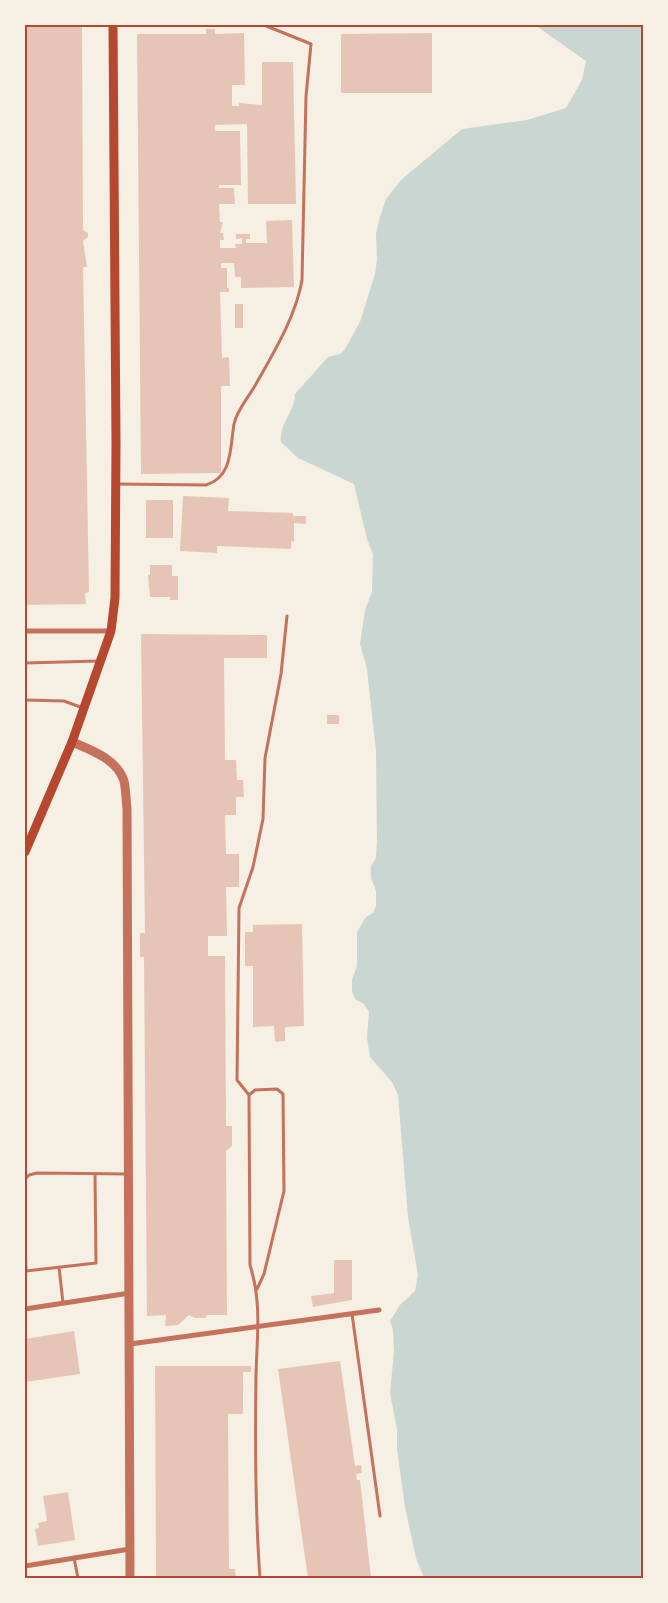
<svg xmlns="http://www.w3.org/2000/svg" width="668" height="1603" viewBox="0 0 668 1603" font-family="Roboto,sans-serif">
<style>
.water{fill:#c9d6d2}
.building{fill:#e6c5b7}
.lines{fill:none;stroke-linecap:round;stroke-linejoin:round}
.service{stroke:#c5725c;stroke-width:3}
.minor{stroke:#c5725c;stroke-width:5}
.tertiary{stroke:#c5725c;stroke-width:9}
.secondary{stroke:#b5482f;stroke-width:9}
.neatline{fill:none;stroke:#b5482f;stroke-width:2}
</style>
<rect width="100%" height="100%" fill="#f6efe4"/>
<path class="water" d="M535 25H643V1578H424L416 1558 405 1507 397 1449V1429L390 1393 394 1352 393 1330 390 1321 400 1305 415 1291 418 1275 408 1217 398 1095 392 1082 370 1057 367 1038 369 1012 364 1004 355 999 352 991V980L357 966V932L366 917 373 913 376 906V891L371 878V866L376 858 377 841 376 751 367 669 360 644 365 610 372 592 373 554 367 539 354 484 298 458 281 442C279 423 295 412 295 394L328 357 340 354 345 349 360 322 375 274 377 260 376 233 380 217 386 199 401 180 462 129 527 120 566 108 582 80 586 61Z"/>
<path class="building" d="M25 25H82L83 230 88 233V237L83 241 87 267H83L89 592 85 594 86 604 25 605Z
M206 29H215V34L244 33 245 85H232V106H239V103L262 105V62H293L296 204H248L247 124 215 125V131H240L241 185H219V188H234L235 204H219L220 222H223L220 233H223L224 240H220V248H236L235 244H242V238L236 239V234H250V239H246V243H267L266 221 292 220 294 287 241 288V277H235L234 263H221V268H227V288H229V292H220L222 358 229 357 230 386H221V473L141 474 137 34H206Z
M432 33V93H341V34Z
M235 304H243V328H235Z
M183 496 229 498 228 511 293 513V516H306V524L294 523V541L291 542V549L217 546V553L180 551Z
M146 500H173V538H146Z
M150 565H172V576H178V600H170V597H150L148 575H150Z
M141 634 267 635V658H224L225 760H236L237 780H243L244 797H236V815H225L226 854H239V887H226L227 936H208V956H225L226 1126H232V1146L226 1151 227 1315H207L205 1318H195L189 1315 178 1325 165 1326 166 1315 147 1316 144 957H140V933H145Z
M327 715H339V724H327Z
M302 924 304 1026 285 1027V1041L277 1042 275 1041 274 1026 253 1027V966H245V932H253V925Z
M334 1260H352V1300L313 1307 311 1296 334 1293Z
M74 1331 80 1374 25 1382V1339Z
M340 1361 355 1466 361 1465 362 1473 356 1474 357 1480H360L371 1578H308L278 1369Z
M155 1366H251V1372H243V1414H228L229 1569H235L236 1578H156Z
M68 1492 75 1540 38 1546 35 1529 39 1528 38 1523 47 1521 43 1496Z"/>
<g class="lines">
<path class="service" d="M116 484 206 485C233 477 230 447 234 424 237 409 249 397 256 384 274 352 296 316 302 280L306 96 311 44 264 25
M25 663 99 661
M25 700 64 701 83 708
M249 1095 237 1080 239 908 253 867 263 819 265 758 281 674 287 616
M25 1179 29 1175 37 1173 128 1174
M25 1245 26 1271 96 1263 95 1174
M59 1267 63 1303
M257 1289 264 1274 284 1191 283 1094 277 1089 255 1090 249 1095 250 1265C262 1304 257 1335 256 1375 255 1442 255 1511 260 1578
M352 1314 380 1516
M74 1558 78 1578"/>
<path class="minor" d="M25 631H111
M25 1309 130 1293
M130 1344 379 1310
M25 1566 130 1549"/>
<path class="tertiary" d="M72 742C91 750 117 759 124 781 126 790 126 800 127 809L130 1578"/>
<path class="secondary" d="M25 852 72 742 111 631 115 598 116 444 113 25"/>
</g>
<rect width="668" height="1603" fill="none" stroke="#f6efe4" stroke-width="52"/>
<rect x="26" y="26" width="616" height="1551" class="neatline"/>
</svg>
